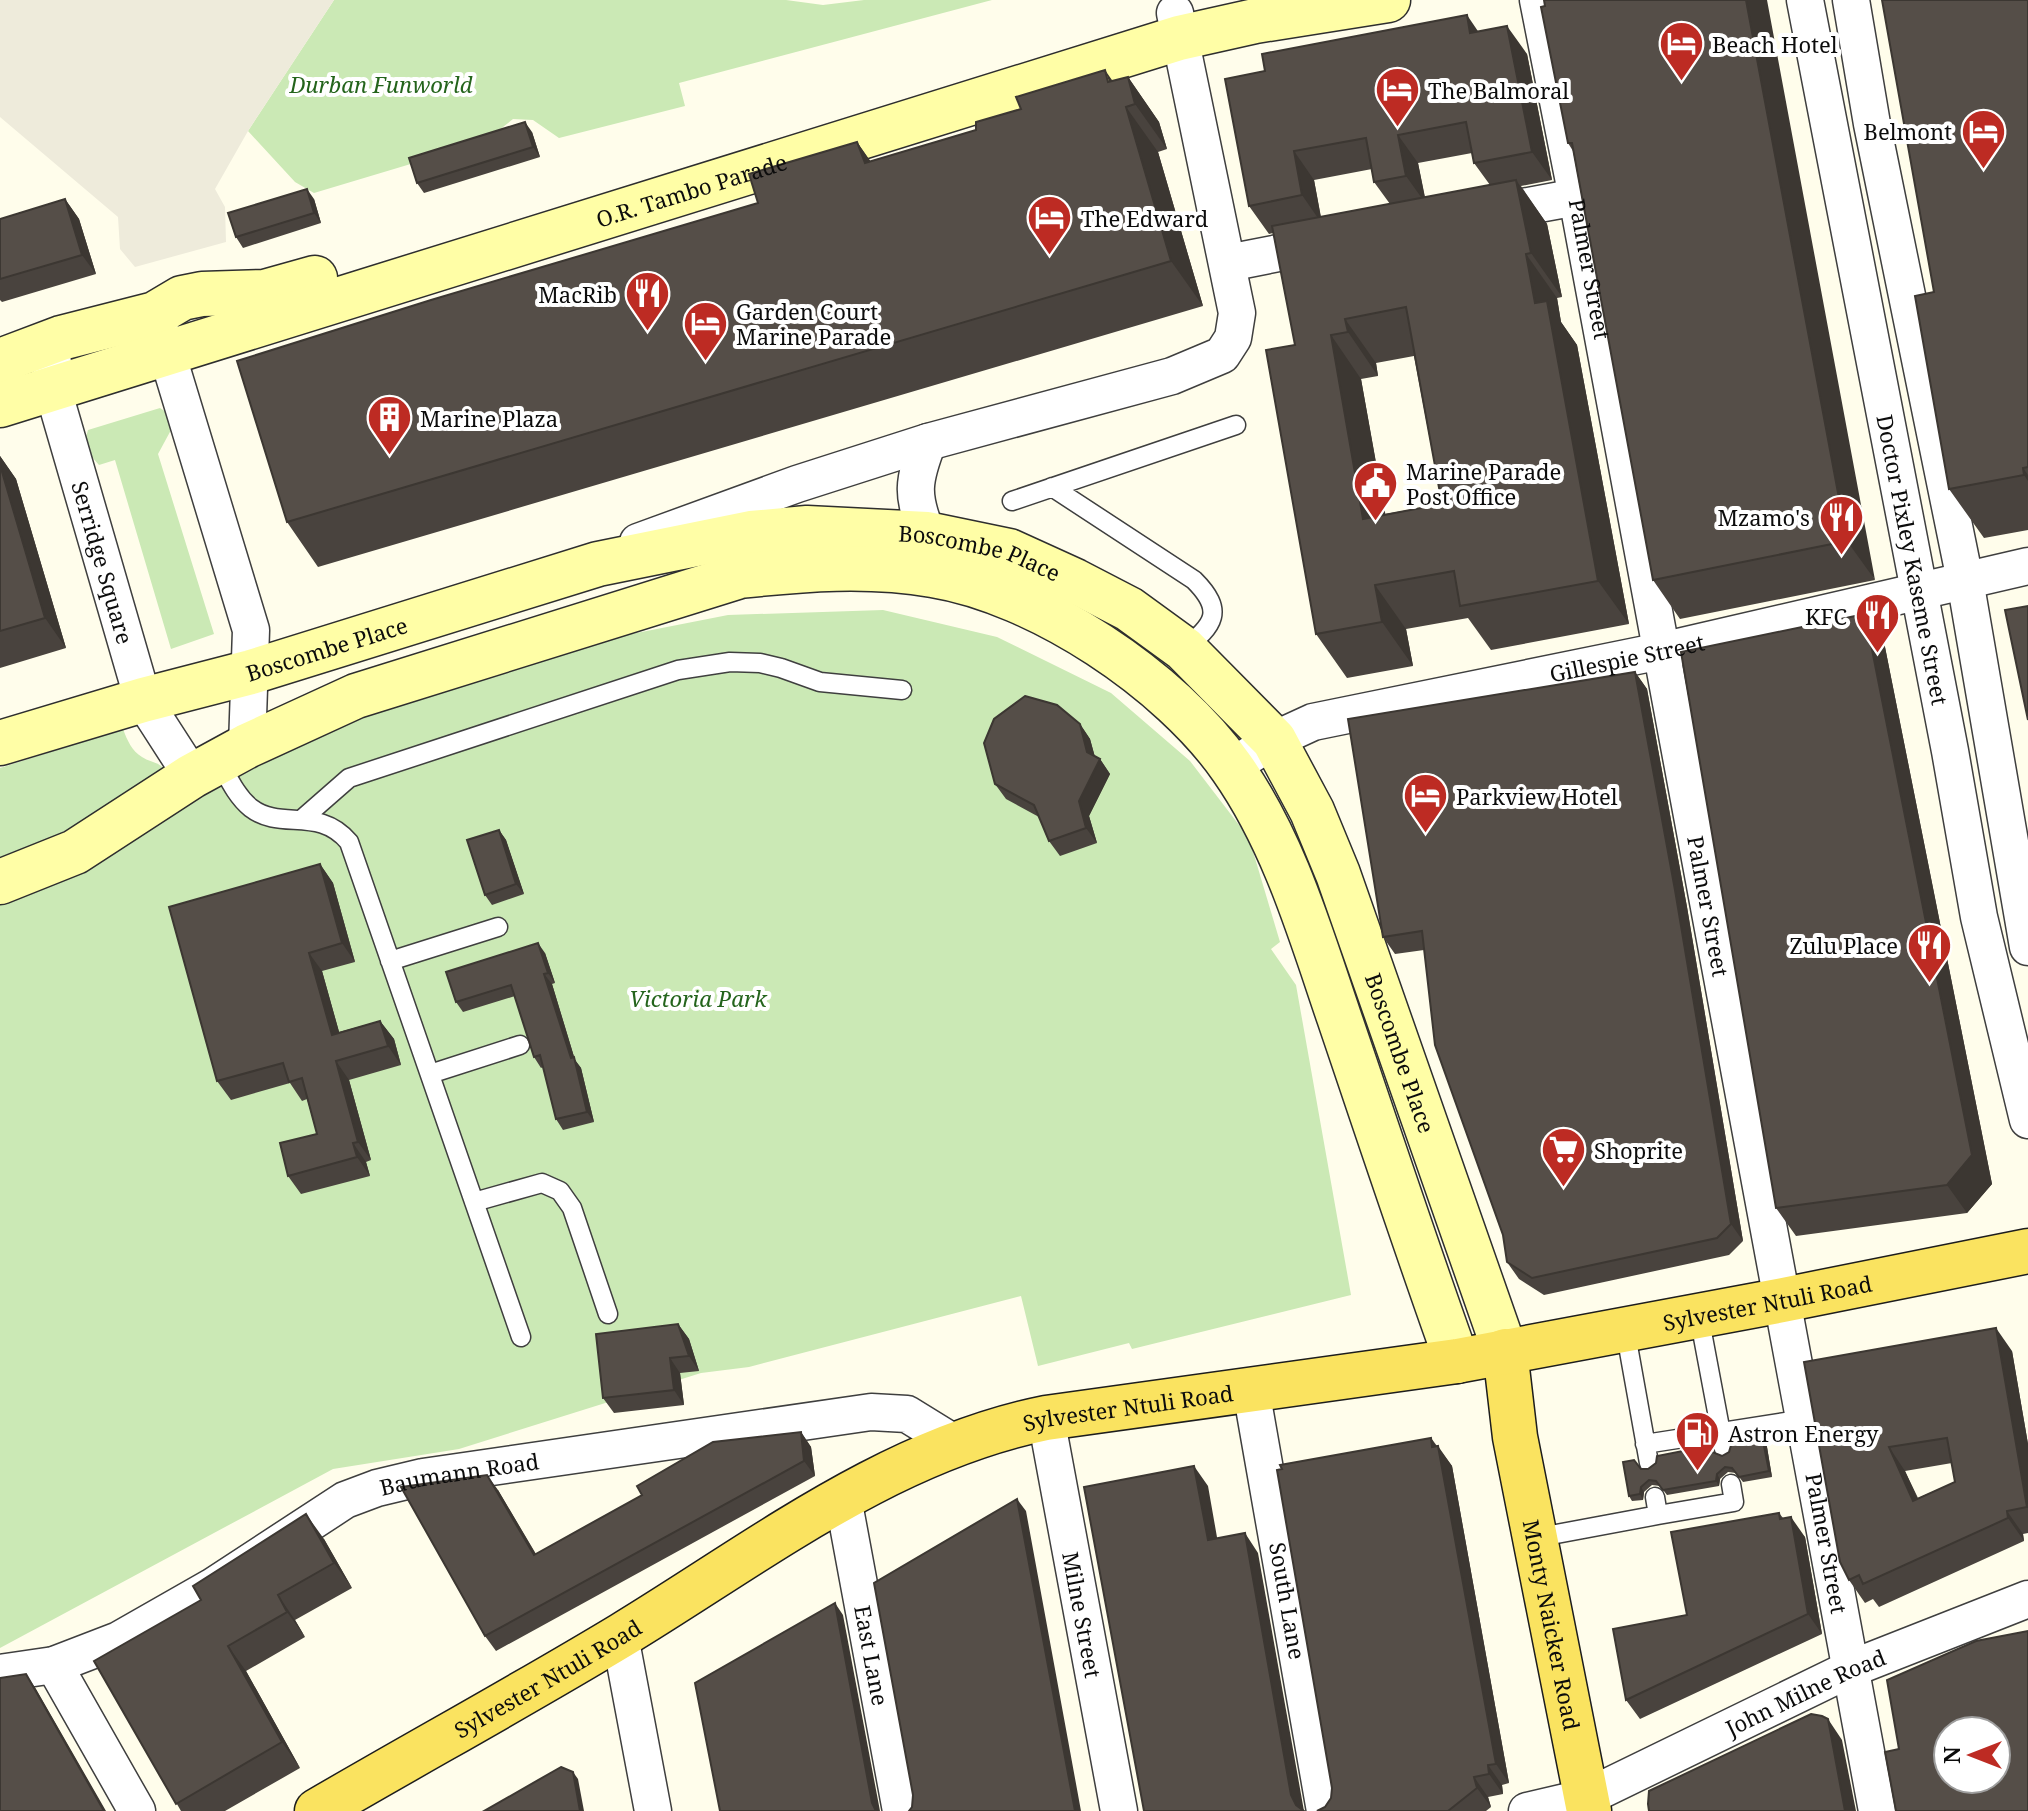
<svg xmlns="http://www.w3.org/2000/svg" width="2028" height="1811" viewBox="0 0 2028 1811" font-family="'Noto Serif',serif">
<style>
.green{fill:#cbe9b5}
.plaza{fill:#eeebdb}
.lines{fill:none;stroke-linecap:round;stroke-linejoin:round}
.lane-casing{stroke:#3f3f3f;stroke-width:21}
.street-casing{stroke:#3f3f3f;stroke-width:39}
.secondary-casing{stroke:#2e2e2e;stroke-width:47}
.primary-casing{stroke:#1d1d1d;stroke-width:47}
.lane{stroke:#fff;stroke-width:18}
.street{stroke:#fff;stroke-width:36}
.secondary{stroke:#fffea6;stroke-width:44}
.primary{stroke:#fae360;stroke-width:44}
.wall{fill:#49433e;fill-rule:evenodd}
.shaded-wall{fill:#3c3732}
.building{fill:#554e48;stroke:#3c3732;stroke-width:2;fill-rule:evenodd}
.labels{text-anchor:middle;dominant-baseline:central;stroke-width:8;stroke-linejoin:round;paint-order:stroke}
.poi-label{font-size:22px;fill:#0c0c0c;stroke:#fff;text-anchor:start}
.park-label{font-size:22px;font-style:italic;fill:#24641c;stroke:#fff}
.street-label{font-size:22px;fill:#0c0c0c;stroke:#fff}
</style>
<rect width="100%" height="100%" fill="#fffdeb"/>
<path class="green" d="M334 0H786L823 5 864 0H992L679 83 685 106 559 138 533 120 513 119 484 142 314 193 295 182 248 131Z
M160 408 166 412 171 430 158 454 214 634 171 649 115 460 99 465 92 457 86 437 88 430Z
M883 610 997 637 1111 693 1190 761 1249 838 1280 942 1271 949 1296 985 1351 1295 1132 1349 1129 1343 1038 1366 1021 1296 749 1367 701 1373 459 1449 333 1469 0 1648V903L338 723 611 638 728 615Z
M123 729C127 740 132 751 142 757 151 763 158 761 165 770L45 843 0 860V768Z"/>
<path class="plaza" d="M0 0H334L248 131 215 189 225 207 226 242 135 267 120 249 118 217 0 117Z"/>
<g class="lines">
<defs>
<path id="lane" d="M1052 487 1194 580C1225 611 1214 625 1184 649
M1012 501 1236 425
M219 761C228 777 236 796 251 808 281 831 319 806 349 842L521 1337
M301 820 349 778 678 670 730 662 760 663 781 668 820 682 902 690
M390 961 498 927
M430 1074 520 1045
M474 1202 542 1183 560 1191 572 1208 608 1314
M1699 1316 1724 1449
M1625 1329 1649 1463
M1645 1444 1804 1419
M1658 1515 1734 1502 1731 1484
M1535 1538 1658 1515 1655 1497"/>
<g id="street">
<path id="s1" d="M1538 0 1577 197 1877 1811"/>
<path id="s2" d="M1805 0 1950 751 1979 917 2028 1120"/>
<path d="M1851 0 1872 124 1965 580 2028 947"/>
<path d="M1485 214 1577 197"/>
<path d="M1228 263 1324 244"/>
<path d="M159 327 251 630 247 746"/>
<path id="s3" d="M53 362 51 367 53 390 143 700 192 776"/>
<path d="M927 534C911 495 913 481 928 442"/>
<path d="M638 542 797 484 928 442 1172 376 1222 355 1233 338 1237 313 1175 13"/>
<path id="s4" d="M1231 767 1274 740 1313 722 1661 651 2028 566"/>
<path id="s5" d="M1251 1390 1325 1811"/>
<path id="s6" d="M1046 1418 1119 1811"/>
<path id="s7" d="M843 1498 901 1811"/>
<path d="M620 1636 653 1811"/>
<path d="M54 1665 137 1811"/>
<path id="s8" d="M0 1673 54 1665 119 1640 212 1587 345 1500 377 1488 423 1477 871 1412 907 1414 954 1443"/>
<path id="s9" d="M1527 1811 1587 1797 1850 1669 2028 1599"/>
</g>
<g id="secondary">
<path d="M0 361 61 338 155 314 182 298 202 294 265 292 315 278"/>
<path id="s10" d="M0 405 1179 38 1255 21 1388 0"/>
<path id="s11" d="M0 743 143 700 251 672 598 564 751 533 807 528 927 534 1009 551 1075 581 1129 609 1184 649 1274 740 1312 811 1338 874 1505 1351"/>
<path d="M0 882 75 852 192 776 247 746 356 696 740 576C804 569 868 564 933 575 1038 592 1171 680 1232 768 1284 842 1310 932 1339 1017 1378 1132 1416 1247 1457 1361"/>
</g>
<g id="primary">
<path id="s12" d="M1505 1351 1515 1437 1589 1811"/>
<path id="s13" d="M317 1811C418 1752 521 1696 622 1635 757 1553 888 1450 1046 1418L1457 1361 1783 1300 2028 1251"/>
</g>
</defs>
<use href="#lane" class="lane-casing"/>
<use href="#street" class="street-casing"/>
<use href="#secondary" class="secondary-casing"/>
<use href="#primary" class="primary-casing"/>
<use href="#lane" class="lane"/>
<use href="#street" class="street"/>
<use href="#secondary" class="secondary"/>
<use href="#primary" class="primary"/>
</g>
<path class="wall" d="M2028 0V530L1984 538 1949 489Z
M1541 7 1875 580 1680 619 1653 580 1573 151 1568 143Z
M1478 31 1527 54 1552 180 1521 186 1547 224 1562 297 1557 298 1561 322 1577 345 1629 624 1491 650 1468 618 1406 629 1413 666 1347 678 1316 634 1295 345 1273 233 1269 234 1249 206 1225 79ZM1472 153 1474 163 1490 185 1425 197 1418 163ZM1372 169 1374 182 1390 204 1321 217 1314 180ZM1414 356 1442 504 1385 514 1361 379 1378 376 1376 363Z
M1128 77 1159 122 1167 149 1158 152 1203 306 318 567 287 522 758 203 857 142 871 162 976 130 1113 81Z
M532 132 540 157 424 193 417 183Z
M65 199 79 219 96 274 2 302 0 300V219Z
M314 199 321 223 243 248 236 237Z
M0 456 16 479 66 648 0 668Z
M1884 642 1992 1184 1967 1213 1796 1236 1776 1208Z
M1635 672 1647 689 1687 907 1743 1241 1729 1255 1544 1295 1519 1279 1507 1262 1503 1235 1424 950 1395 954 1383 937Z
M1080 724 1090 739 1095 757 1100 759 1110 774 1089 816 1097 843 1060 856 1049 841 1039 817 1006 799 995 784Z
M499 830 506 840 524 894 492 905 485 895Z
M320 864 333 883 355 962 322 971 339 1032 380 1021 394 1039 401 1065 349 1080 371 1160 366 1162 370 1176 301 1194 288 1176 317 1134 307 1099 302 1101 290 1083 231 1100 217 1081Z
M545 953 555 983 552 984 575 1060 581 1068 594 1122 563 1130 556 1119 543 1067 541 1068 534 1057 515 996 463 1012 456 1002Z
M678 1324 689 1339 699 1371 680 1373 684 1405 614 1413 603 1398Z
M2012 1351 2028 1444V1533L2023 1534 2024 1541 1879 1607 1873 1599 1865 1603 1849 1580 1804 1362ZM1952 1463 1955 1482 1918 1498 1905 1471Z
M801 1432 811 1447 815 1476 496 1651 485 1636 498 1490 536 1554Z
M1431 1438 1452 1466 1509 1783 1502 1785 1503 1794 1488 1797 1491 1807 1486 1811H1317L1325 1807 1331 1798Z
M1766 1441 1772 1477 1743 1482 1736 1473 1728 1472 1720 1479 1719 1486 1667 1495 1660 1486 1652 1485 1644 1492 1643 1500 1632 1501 1629 1496 1641 1469H1648L1713 1453 1722 1456Z
M1779 1513 1783 1518 1805 1537 1822 1634 1640 1719 1626 1700 1687 1615Z
M324 1539 352 1588 295 1620 305 1637 246 1671 300 1768 225 1811H181L94 1661Z"/>
<path class="shaded-wall" d="M1746 0H1767L1875 580 1847 541Z
M1467 15 1486 43 1470 33Z
M1507 26 1527 54 1552 180 1532 152Z
M1105 70 1130 106 1126 107 1158 152 1203 306 1171 261Z
M1128 77 1159 122 1167 149 1135 104Z
M525 122 532 132 540 157 533 147Z
M1398 135 1418 163 1426 204 1406 176Z
M857 142 888 187 865 163Z
M1294 151 1314 180 1322 224 1302 195Z
M1516 180 1547 224 1562 297 1531 253Z
M307 189 314 199 321 223 314 213Z
M65 199 79 219 96 274 82 255Z
M1526 254 1557 298 1561 322 1577 345 1629 624 1598 581 1535 303Z
M1345 319 1376 363 1378 376 1348 332Z
M1331 335 1361 379 1394 562 1363 519Z
M0 456 16 479 66 648 45 618 0 465Z
M2023 468 2028 475V481L2024 475Z
M1375 585 1406 629 1413 666 1382 622Z
M1865 614 1884 642 1992 1184 1967 1213 1947 1185Z
M1635 672 1647 689 1687 907 1743 1241 1731 1224Z
M1080 724 1090 739 1097 765 1100 759 1110 774 1089 816 1097 843 1086 828 1079 801 1087 752Z
M499 830 506 840 524 894 516 884Z
M320 864 333 883 355 962 342 943Z
M538 943 545 953 555 983 548 973Z
M309 953 322 971 345 1053 332 1035Z
M544 974 552 984 575 1060 581 1068 594 1122 587 1112Z
M380 1021 394 1039 401 1065 388 1046Z
M336 1061 349 1080 371 1160 358 1142Z
M353 1143 366 1162 370 1176 357 1157Z
M678 1324 689 1339 699 1371 689 1356Z
M1996 1328 2012 1351 2028 1444V1509Z
M670 1358 680 1373 684 1405 674 1390Z
M801 1432 811 1447 815 1476 804 1461Z
M1762 1436 1766 1441 1772 1477 1769 1471Z
M1431 1438 1439 1451 1438 1446 1452 1466 1509 1783 1496 1764Z
M1889 1447 1905 1471 1929 1524 1913 1501Z
M1194 1466 1208 1486 1221 1560 1208 1540Z
M1717 1474 1720 1479 1719 1486 1716 1481Z
M487 1475 498 1490 545 1570 534 1555Z
M1641 1487 1644 1492 1643 1500 1640 1494Z
M1017 1499 1026 1511 1081 1811H1075Z
M2007 1511 2023 1534 2024 1541 2008 1518Z
M306 1514 324 1539 352 1588 334 1563Z
M1791 1517 1805 1537 1822 1634 1808 1614Z
M1245 1533 1258 1553 1304 1811 1296 1805 1291 1795Z
M278 1595 295 1620 305 1637 287 1612Z
M835 1603 843 1615 880 1811H876L872 1803Z
M228 1646 246 1671 300 1768 282 1742Z
M26 1674 36 1689 106 1811H104Z
M1828 1719 1842 1740 1856 1811H1845Z
M1488 1765 1502 1785 1503 1794 1489 1774Z
M573 1772 578 1779 584 1811H580Z
M1474 1777 1488 1797 1491 1807 1477 1788Z"/>
<path class="building" d="M1544 0H1746L1847 541 1653 580 1572 143H1568L1541 7 1545 6Z
M1882 0H2028V467L2023 468 2024 475 1949 489 1915 296 1934 292Z
M1467 15 1470 33 1507 26 1532 152 1474 163 1466 122 1398 135 1406 176 1374 182 1366 138 1294 151 1302 195 1249 206 1225 79 1265 71 1262 54Z
M1105 70 1108 82 1128 77 1135 104 1126 107 1171 261 287 522 237 361 431 300 758 203 749 174 857 142 865 163 976 130V122L1021 109 1016 97Z
M525 122 533 147 417 183 409 158Z
M1516 180 1531 253 1526 254 1535 303 1547 301 1598 581 1460 606 1454 571 1375 585 1382 622 1316 634 1266 350 1295 345 1272 226ZM1406 307 1442 504 1363 519 1331 335 1348 332 1345 319Z
M307 189 314 213 236 237 228 213Z
M65 199 82 255 0 279V219Z
M0 465 45 618 0 631Z
M2028 606V720L2005 610Z
M1865 614 1972 1155 1947 1185 1776 1208 1681 652Z
M1635 672 1675 890 1731 1224 1717 1238 1532 1278 1507 1262 1503 1235 1435 1045 1422 931 1383 937 1348 719Z
M1025 696 1057 705 1080 724 1087 752 1100 759 1079 801 1086 828 1049 841 1034 805 995 784 984 743 994 719Z
M499 830 516 884 485 895 467 840Z
M320 864 342 943 309 953 332 1035 380 1021 388 1046 336 1061 358 1142 353 1143 357 1157 288 1176 280 1143 317 1134 302 1078 289 1082 283 1063 217 1081 169 907Z
M538 943 548 973 544 974 571 1058 574 1057 587 1112 556 1119 540 1055 534 1057 511 985 456 1002 446 972Z
M678 1324 689 1356 670 1358 674 1390 603 1398 596 1334Z
M1996 1328 2027 1507 2007 1511 2008 1518 1863 1584 1859 1575 1849 1580 1840 1562 1804 1362ZM1947 1438 1955 1482 1913 1501 1889 1447Z
M801 1432 804 1461 485 1636 401 1487 487 1475 534 1555 642 1495 637 1486 713 1442Z
M1762 1436 1769 1471 1739 1477 1732 1468 1725 1467 1717 1474 1716 1481 1663 1490 1656 1481 1649 1480 1641 1487 1640 1494 1629 1496 1623 1462 1634 1460 1641 1469H1648L1656 1463 1657 1456 1709 1446 1712 1452 1722 1456 1729 1452 1732 1442Z
M1431 1438 1432 1447 1438 1446 1496 1764 1488 1765 1489 1774 1474 1777 1477 1788 1448 1811H1317L1325 1807 1331 1798 1332 1788 1277 1470 1282 1469 1280 1465Z
M1194 1466 1208 1540 1245 1533 1291 1795 1296 1805 1304 1811H1144L1084 1487Z
M1017 1499 1075 1811H909L912 1807 913 1795 874 1583Z
M1779 1513 1780 1519 1791 1517 1808 1614 1626 1700 1613 1629 1687 1615 1671 1532Z
M306 1514 334 1563 278 1595 287 1612 228 1646 282 1742 176 1804 94 1661 201 1600 193 1586Z
M835 1603 872 1803 876 1811H720L695 1683Z
M2028 1631V1811H1896L1885 1752 1899 1749 1887 1680 1976 1641ZM1948 1731H1996V1779H1948Z
M26 1674 104 1811H0V1678Z
M1811 1714 1822 1716 1828 1719 1845 1811H1649L1648 1804 1649 1791Z
M561 1767 573 1772 580 1811H484Z"/>
<defs>
<symbol id="hotel-pin" viewBox="-11 -11 22 30"><path d="M0 17L-7.5 6A9.5 9.5 0 1 1 7.5 6Z" fill="#bd2b23" stroke="#fff"/><path d="M-6-4.5h1.5V1H6V5H4.5V3h-9V5H-6ZM-4 0a1.8 1.8 0 1 1 3.6 0ZM.5 0V-2.5h3Q6-2.5 6 0Z" fill="#fff"/></symbol>
<symbol id="restaurant-pin" viewBox="-11 -11 22 30"><path d="M0 17L-7.5 6A9.5 9.5 0 1 1 7.5 6Z" fill="#bd2b23" stroke="#fff"/><path d="M-5-6h1v4h1v-4h1v4h1v-4h1v5L-1.5 .5V6h-2V.5L-5-1ZM5-6V6H3V1.5H1.5Q1.5-4 5-6Z" fill="#fff"/></symbol>
<symbol id="building-pin" viewBox="-11 -11 22 30"><path d="M0 17L-7.5 6A9.5 9.5 0 1 1 7.5 6Z" fill="#bd2b23" stroke="#fff"/><path d="M-4-6H4V6H1V3H-1V6H-4ZM-2.5-4.3h1.7v1.8h-1.7ZM.8-4.3h1.7v1.8H.8ZM-2.5-1h1.7V.8h-1.7ZM.8-1h1.7V.8H.8Z" fill="#fff"/></symbol>
<symbol id="civic-pin" viewBox="-11 -11 22 30"><path d="M0 17L-7.5 6A9.5 9.5 0 1 1 7.5 6Z" fill="#bd2b23" stroke="#fff"/><path d="M-.6-6.5H3V-4.5H.6V-3L4-1V1h2V6H-6V1h2V-1L-.6-3ZM-1.2 2.5V6h2.4V2.5Z" fill="#fff"/></symbol>
<symbol id="supermarket-pin" viewBox="-11 -11 22 30"><path d="M0 17L-7.5 6A9.5 9.5 0 1 1 7.5 6Z" fill="#bd2b23" stroke="#fff"/><path d="M-6-5.5h2.5l.6 2H6L4.5 2H-2.5L-4.4-4H-6ZM-1.5 3.2a1.3 1.3 0 1 0 .1 0ZM3 3.2a1.3 1.3 0 1 0 .1 0Z" fill="#fff"/></symbol>
<symbol id="fuel-pin" viewBox="-11 -11 22 30"><path d="M0 17L-7.5 6A9.5 9.5 0 1 1 7.5 6Z" fill="#bd2b23" stroke="#fff"/><path d="M-5.5-6h7V0h2V4h1.3V-2.5L3-4.5l.8-.8L6-3V5H2.5V1h-1V6h-7ZM-4.2-4.7v3.2H.2V-4.7Z" fill="#fff"/></symbol>
</defs>
<g fill-rule="evenodd">
<use href="#hotel-pin" x="1656" y="18" width="51" height="69"/>
<use href="#hotel-pin" x="1372" y="64" width="51" height="69"/>
<use href="#hotel-pin" x="1958" y="106" width="51" height="69"/>
<use href="#hotel-pin" x="1024" y="192" width="51" height="69"/>
<use href="#restaurant-pin" x="622" y="268" width="51" height="69"/>
<use href="#hotel-pin" x="680" y="298" width="51" height="69"/>
<use href="#building-pin" x="364" y="392" width="51" height="69"/>
<use href="#civic-pin" x="1350" y="458" width="51" height="69"/>
<use href="#restaurant-pin" x="1816" y="492" width="51" height="69"/>
<use href="#restaurant-pin" x="1852" y="590" width="51" height="69"/>
<use href="#hotel-pin" x="1400" y="770" width="51" height="69"/>
<use href="#restaurant-pin" x="1904" y="920" width="51" height="69"/>
<use href="#supermarket-pin" x="1538" y="1124" width="51" height="69"/>
<use href="#fuel-pin" x="1672" y="1408" width="51" height="69"/>
</g>
<g class="labels">
<g class="poi-label">
<text x="1712" y="44">Beach Hotel</text>
<text x="1428" y="90">The Balmoral</text>
<text x="1952" y="131" text-anchor="end">Belmont</text>
<text x="1081" y="218">The Edward</text>
<text x="617" y="294" text-anchor="end">MacRib</text>
<text x="736" y="311">Garden Court<tspan x="736" dy="25">Marine Parade</tspan></text>
<text x="420" y="418">Marine Plaza</text>
<text x="1406" y="471">Marine Parade<tspan x="1406" dy="25">Post Office</tspan></text>
<text x="1810" y="517" text-anchor="end">Mzamo's</text>
<text x="1847" y="616" text-anchor="end">KFC</text>
<text x="1456" y="796">Parkview Hotel</text>
<text x="1898" y="945" text-anchor="end">Zulu Place</text>
<text x="1594" y="1150">Shoprite</text>
<text x="1728" y="1433">Astron Energy</text>
</g>
<g class="park-label">
<text x="381" y="84">Durban Funworld</text>
<text x="698" y="998">Victoria Park</text>
</g>
<g class="street-label">
<text stroke="none"><textPath href="#s10" startOffset="724">O.R. Tambo Parade</textPath></text>
<text stroke="none"><textPath href="#s1" startOffset="274">Palmer Street</textPath></text>
<text stroke="none"><textPath href="#s11" startOffset="1012">Boscombe Place</textPath></text>
<text stroke="none"><textPath href="#s2" startOffset="570">Doctor Pixley Kaseme Street</textPath></text>
<text stroke="none"><textPath href="#s3" startOffset="208">Serridge Square</textPath></text>
<text stroke="none"><textPath href="#s11" startOffset="340">Boscombe Place</textPath></text>
<text stroke="none"><textPath href="#s4" startOffset="414">Gillespie Street</textPath></text>
<text stroke="none"><textPath href="#s1" startOffset="922">Palmer Street</textPath></text>
<text stroke="none"><textPath href="#s11" startOffset="1708">Boscombe Place</textPath></text>
<text stroke="none"><textPath href="#s13" startOffset="1562">Sylvester Ntuli Road</textPath></text>
<text stroke="none"><textPath href="#s13" startOffset="914">Sylvester Ntuli Road</textPath></text>
<text stroke="none"><textPath href="#s8" startOffset="508">Baumann Road</textPath></text>
<text stroke="none"><textPath href="#s1" startOffset="1570">Palmer Street</textPath></text>
<text stroke="none"><textPath href="#s5" startOffset="214">South Lane</textPath></text>
<text stroke="none"><textPath href="#s6" startOffset="200">Milne Street</textPath></text>
<text stroke="none"><textPath href="#s12" startOffset="278">Monty Naicker Road</textPath></text>
<text stroke="none"><textPath href="#s7" startOffset="160">East Lane</textPath></text>
<text stroke="none"><textPath href="#s13" startOffset="266">Sylvester Ntuli Road</textPath></text>
<text stroke="none"><textPath href="#s9" startOffset="304">John Milne Road</textPath></text>
</g>
</g>
<g transform="translate(1972 1755) rotate(270)"><circle r="38" fill="#ffffff" stroke="#9e9e9e" stroke-width="2"/>
<path d="M0-6L14 30L0 20L-14 30Z" fill="#bd2b23"/>
<text y="-12" font-size="22" font-weight="bold" text-anchor="middle" fill="#0c0c0c">N</text>
</g>
</svg>
